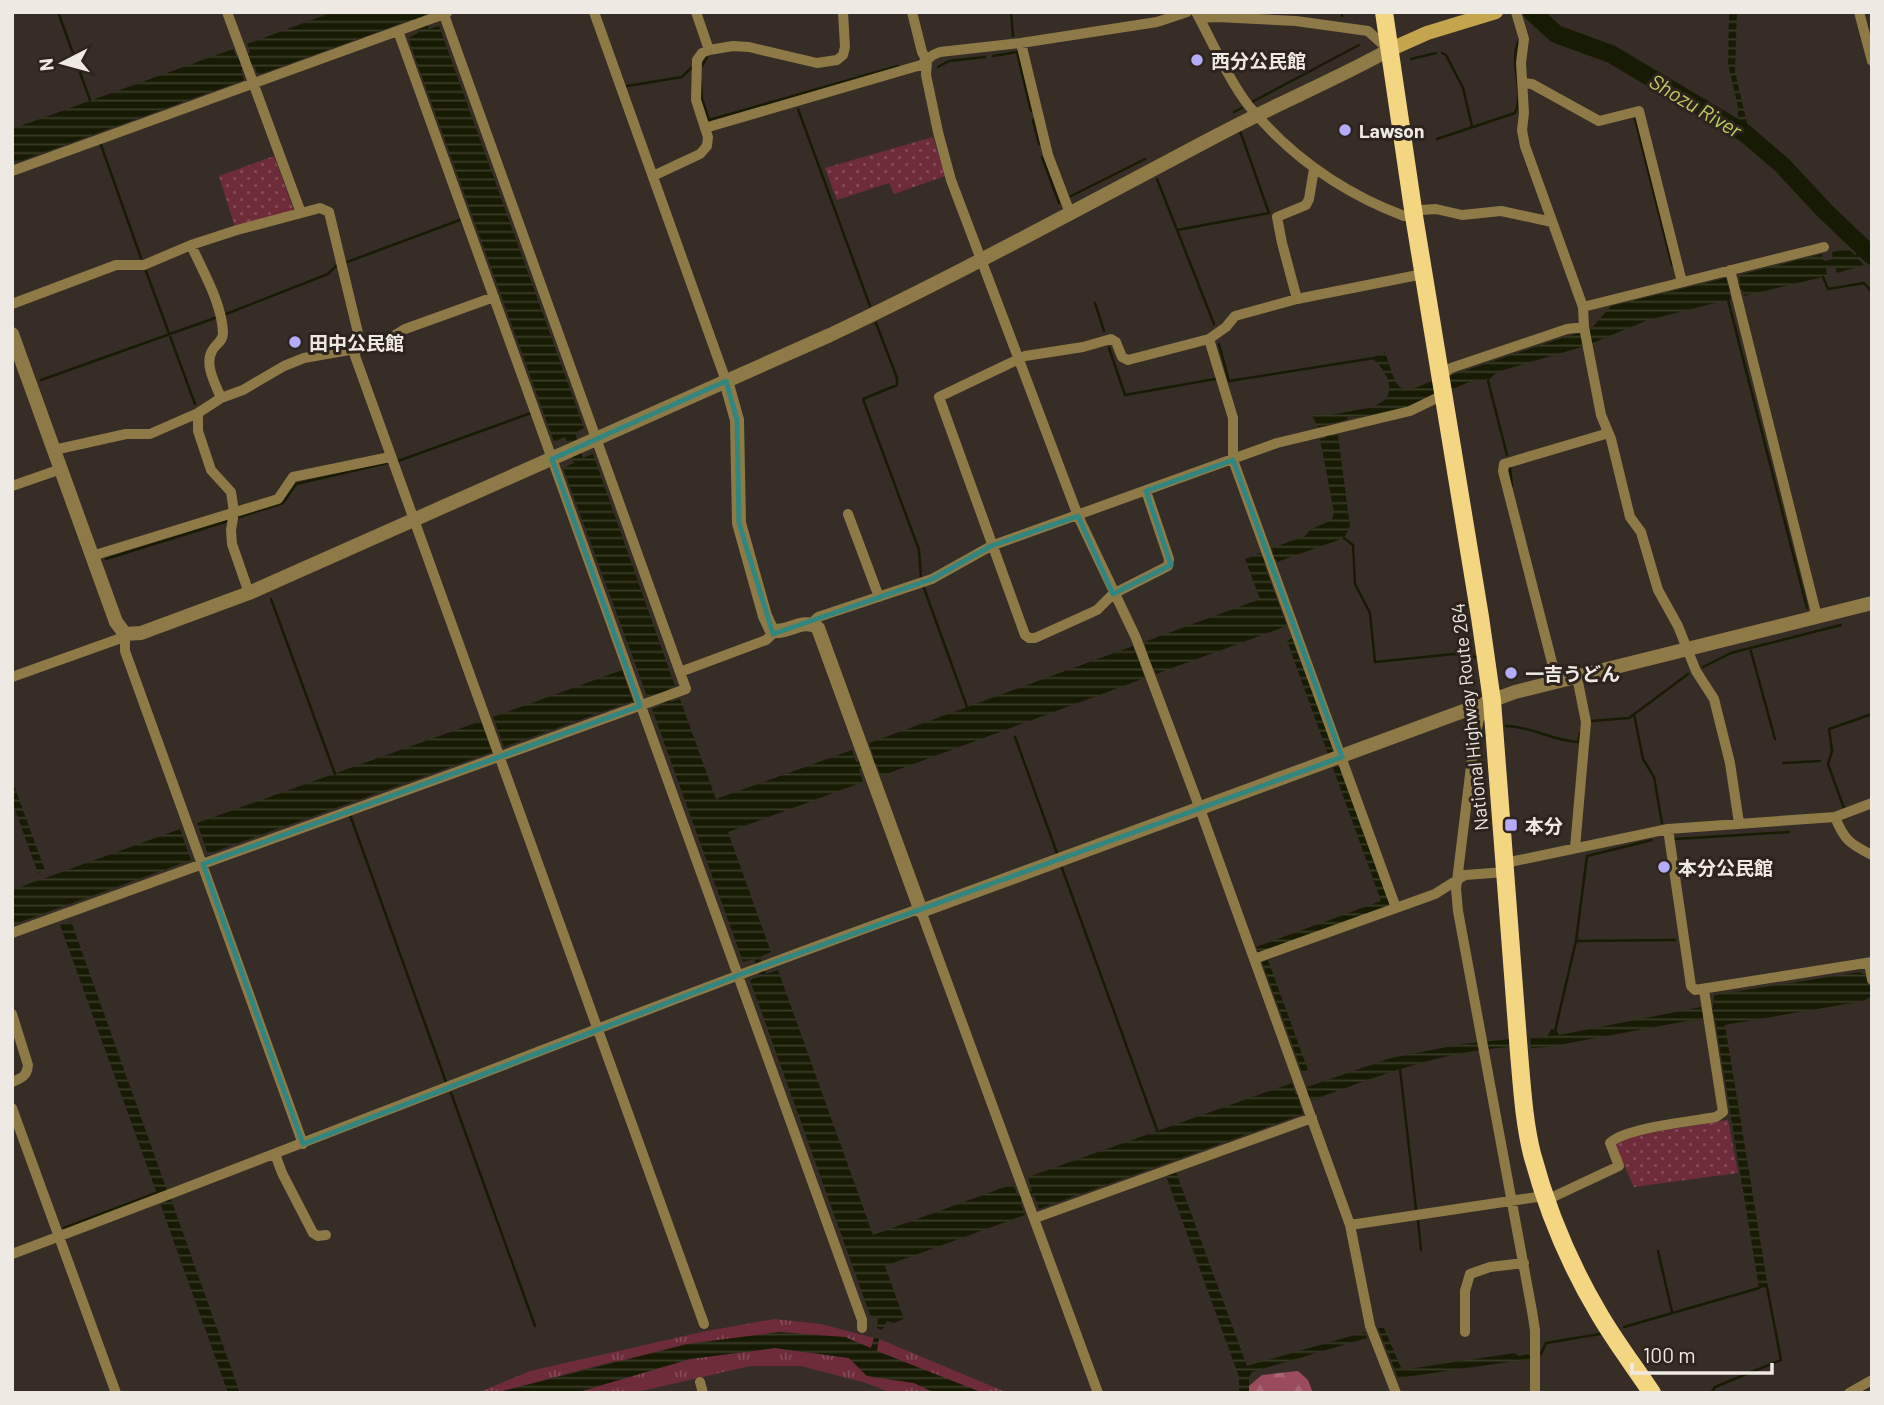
<svg xmlns="http://www.w3.org/2000/svg" width="1884" height="1405" viewBox="0 0 1884 1405" font-family="Barlow,'Noto Sans JP',sans-serif">
<style>
.grass{fill:url(#grass-tufts)}
.forest{fill:url(#forest-firs)}
.park{fill:url(#park-dots)}
.water{fill:url(#water-rules)}
.lines{fill:none;stroke-linecap:round;stroke-linejoin:round}
.stream{stroke:#181b03;stroke-width:2.5}
.river{stroke:#181b03;stroke-width:18}
.minor{stroke:#8e7a46;stroke-width:10}
.tertiary{stroke:#8e7a46;stroke-width:14}
.secondary{stroke:#c4a44d;stroke-width:14}
.trunk{stroke:#f4d582;stroke-width:18}
.marked{fill:none;stroke:#318780;stroke-width:5;stroke-linejoin:round}
.poi-dot{fill:#b4acf9;stroke:#2c241d;stroke-width:2.5}
.labels{text-anchor:middle;dominant-baseline:central;stroke-width:6;stroke-linejoin:round;paint-order:stroke}
.poi-label{font-size:19px;font-weight:bold;fill:#efe9e4;stroke:#2c241d;text-anchor:start}
.street-label{font-size:19px;fill:#efe9e4;stroke:#2c241d}
.water-label{font-size:21px;font-style:italic;fill:#becd5f;stroke:#2c241d}
</style>
<defs>
<pattern id="grass-tufts" width="24" height="20" patternUnits="userSpaceOnUse" patternTransform="scale(1.75)"><rect width="24" height="20" fill="#6e2c3b"/><path d="M3 7l-1-3M5 7V3M7 7l1-3M15 17l-1-3M17 17v-4M19 17l1-3" fill="none" stroke="#834b57"/></pattern>
<pattern id="forest-firs" width="22" height="20" patternUnits="userSpaceOnUse" patternTransform="scale(1.75)"><rect width="22" height="20" fill="#9a4c5c"/><path d="M5 1l3.5 6h-7zM16 11l3.5 6h-7z" fill="#a86673"/></pattern>
<pattern id="park-dots" width="8" height="8" patternUnits="userSpaceOnUse" patternTransform="scale(1.75)"><rect width="8" height="8" fill="#6e2c3b"/><path d="M2 2h.1M6 6h.1" fill="none" stroke="#834b57" stroke-width="1.8" stroke-linecap="round"/></pattern>
<pattern id="water-rules" width="6" height="5" patternUnits="userSpaceOnUse" patternTransform="scale(1.75)"><rect width="6" height="5" fill="#181b03"/><path d="M0 2.5h6" fill="none" stroke="#3a3c28"/></pattern>
</defs>
<rect width="100%" height="100%" fill="#362e26"/>
<path class="grass" d="M774 1319 821 1324 874 1338 871 1349 845 1337 611 1362 495 1393H477L530 1371 702 1332Z
M879 1339 1008 1393H983L876 1351Z
M775 1348 849 1358 867 1376 914 1383 935 1393H892L866 1383 801 1366H750L633 1393H575L690 1359Z"/>
<path class="forest" d="M1298 1371 1308 1380 1313 1393H1249V1386L1262 1375Z"/>
<path class="park" d="M933 137 945 176 894 194 889 183 837 200 825 168Z
M274 156 294 211 235 227 219 176Z
M1728 1120 1738 1173 1634 1187 1614 1143 1635 1135Z"/>
<path class="water" d="M333 12H430L424 15 429 29 439 26 584 428 575 433 583 458 593 454 675 686 667 690 671 702 680 699 716 799 852 750 856 762 873 756 869 743 1133 646 1138 659 1148 655 1144 642 1260 599 1245 559 1260 553 1262 557 1273 553 1272 548 1305 536 1311 529 1332 520 1334 512 1320 439 1326 438 1323 426 1318 427 1312 416 1314 414C1327 417 1339 413 1352 411 1359 409 1367 409 1374 406 1401 396 1387 371 1372 358L1385 352C1397 386 1395 400 1433 380L1435 393 1410 407 1360 417H1349L1346 420 1329 424 1331 436 1338 435 1350 526 1344 538 1277 562 1276 559 1264 564 1287 626 1156 674 1150 661 1140 665 1145 678 881 776 876 763 859 769 863 782 728 832 771 952 760 957 766 974 778 970 873 1235 1013 1184 1018 1196 1032 1191 1028 1177 1292 1083 1296 1095 1308 1091 1307 1087 1391 1058 1462 1044 1511 1039 1510 1047C1440 1051 1377 1077 1312 1100L1310 1097 1299 1101 1303 1114 1039 1209 1034 1196 1020 1201 1025 1215 885 1266 904 1319 894 1323 887 1321 882 1330 877 1328 878 1318 870 1315 750 980 760 976 754 959 743 962 652 709 660 706 656 694 647 696 563 468 574 463 565 437 554 442 408 38 418 33 413 19 258 75 254 65 241 70 244 80 12 164V129L233 49 237 58 250 53 247 44Z
M1729 12H1737L1735 72 1748 127 1738 121V107L1728 64Z
M1849 249 1864 265 1837 273 1835 266 1826 268 1827 276 1744 296 1742 289 1729 292 1731 299 1648 320 1585 346 1497 372 1488 381 1476 379 1451 390 1449 376 1568 336 1589 331 1611 306 1726 278 1728 285 1740 282 1739 275 1822 254 1824 261 1833 259 1832 252Z
M1292 638 1334 751 1328 754 1287 641Z
M622 670 633 701 504 747 493 717Z
M481 721 492 752 208 854 197 823Z
M1339 765 1390 905 1258 953 1256 947 1381 901 1333 768Z
M12 780 45 870 38 873 12 802Z
M180 829 191 860 12 925V890Z
M71 921 167 1190 157 1194 60 925Z
M1268 960 1308 1070 1302 1072 1262 962Z
M1860 972 1865 975 1872 974V995L1864 1001 1725 1025 1768 1287 1759 1288 1714 1014 1703 1016V1018L1548 1047 1531 1048 1530 1038 1547 1037 1551 1029H1556L1559 1035 1701 1007 1702 1010 1713 1008 1714 995Z
M1176 1172 1247 1366 1365 1332 1367 1338 1252 1372 1249 1377V1393H1239V1377L1166 1176Z
M171 1199 240 1393H228L160 1203Z
M1378 1328H1384L1402 1370 1514 1353 1519 1356 1529 1354 1530 1356V1359L1398 1378Z
M779 1332 845 1337 871 1348 874 1338 879 1339 877 1351 983 1393H935L914 1383 867 1376 849 1358 775 1348 690 1359 575 1393H495L687 1344Z"/>
<g class="lines">
<path class="stream" d="M58 12 90 100
M1011 12 1013 36
M1342 12V16
M1442 53 1446 55 1463 88 1472 126
M993 56 1017 52 1031 111
M1411 59 1436 53
M702 66 707 57
M938 67 949 61 985 57
M701 82 702 99 709 120 898 66
M627 86 682 77 692 67
M1252 102 1359 45
M798 109 870 306
M1234 112 1242 108
M1635 119 1672 265
M1033 120 1039 144
M1437 139 1515 113C1525 92 1509 65 1518 42
M101 145 141 258
M1042 157 1059 203
M1157 179 1214 324
M1071 196 1145 159
M1177 230 1269 213 1240 131
M1856 256 1868 253
M347 262 460 220
M146 271 195 404
M1823 277 1828 289 1864 283 1872 292
M1728 300 1807 608
M1095 303 1104 331
M226 314 328 274 337 265
M876 323 897 378V385L863 399 919 550 921 578
M1219 344 1229 381 1374 358
M1109 348 1125 395 1215 379
M41 380 215 318
M1488 381 1507 455
M398 461 531 413
M1510 467 1512 486
M239 517 283 503 296 484 387 463
M1344 538 1353 545 1355 584 1370 613 1375 662 1454 654 1476 657
M106 559 228 521
M924 588 967 707
M271 599 335 774
M1750 648 1775 739
M1703 667 1731 653 1841 625
M1634 714 1643 759 1654 777 1662 823
M1591 721 1629 718 1688 674
M1506 726C1531 726 1553 741 1578 742L1580 733
M1015 737 1057 853
M1783 763 1820 761
M1845 811 1828 764 1832 751 1829 729 1872 714
M350 815 446 1082
M1675 839 1789 832
M1062 868 1157 1130
M1577 941 1675 940
M1555 1031 1576 941 1587 856 1652 840
M1400 1069 1416 1209
M451 1093 535 1326
M1418 1220 1421 1250
M64 1228 156 1193
M1658 1251 1672 1312
M1624 1327 1759 1288
M1541 1354 1546 1343 1600 1334
M1711 1393 1715 1387 1781 1360 1767 1287"/>
<path class="river" d="M1532 12 1556 34 1611 54 1746 134 1782 165 1825 211 1872 256"/>
<path class="minor" d="M227 12 301 213
M594 12 726 381
M696 12 709 50
M912 12 922 52 927 61 926 75 938 132 951 180 1078 516 1136 638 1200 809 1350 1225 1370 1326 1396 1393
M1196 12C1212 41 1229 81 1249 106 1291 157 1343 193 1404 216H1414L1421 210 1436 209 1462 215 1501 211 1552 222
M1516 12 1524 39 1521 63 1524 113 1522 130 1525 146 1583 307 1584 327 1601 415 1611 439 1630 517 1641 532 1658 590 1678 626 1696 671 1714 699 1730 763 1739 823
M1859 12 1872 61
M1200 18 1217 17 1296 21 1368 31 1389 50
M398 31 862 1320V1328
M1021 43 1048 155 1070 213
M1523 83 1532 84 1599 121 1639 111 1682 282
M705 128 921 65 933 55 940 52 1021 43 1157 22 1187 12
M12 171 447 13
M653 176 700 154 707 146 708 137 696 100 697 60 702 53 709 50 733 46 749 47 817 63 837 60 843 55 845 47 843 12
M191 245C203 272 222 303 223 333 223 342 215 344 212 351 204 365 216 385 221 398
M1730 270 1817 617
M1297 299 1423 274
M12 304 116 265H144L191 245 237 230 320 208 329 212 358 333 355 356 704 1324
M1583 307 1824 247
M1209 339 1233 418V460L1396 908
M357 344 390 338 405 329 494 297
M1440 376 1451 368 1567 329 1584 327
M198 413V431L211 470 231 492 234 512 231 530 232 544 249 593
M54 450 126 434H150L198 413 221 398 243 390 284 366 304 358 355 349
M12 486 61 469
M1146 491 1169 559 1168 566 1113 594 1097 610 1035 638H1029L1025 635 939 397 1025 356 1083 347 1111 339 1116 342 1122 357 1128 360 1209 339 1226 327 1235 316 1297 299 1282 243 1277 217 1306 205 1309 199 1314 169
M848 514 879 597
M92 556 278 499 293 477 390 457
M812 623 818 617 932 579 991 546 1277 443 1410 411 1443 395
M125 634V651L303 1144
M680 672 766 640 776 631
M12 677 124 637
M1557 682 1503 471 1504 464 1602 435 1607 432
M1492 701 1479 719 1474 742 1456 889 1458 911 1532 1311 1535 1330V1393
M1835 817C1844 840 1850 844 1872 855
M1668 829 1691 986 1695 990 1872 962
M1575 848 1586 722 1577 677
M1505 863 1668 829 1835 817 1872 803
M12 933 686 689 443 12
M1254 959 1435 894 1465 875 1506 872
M1869 963 1872 980
M12 1014 28 1065C27 1076 22 1078 12 1082
M12 1108 116 1393
M275 1154 282 1173 313 1233 318 1236 326 1235
M1035 1218 1312 1118
M1350 1225 1537 1197 1545 1198 1555 1196 1619 1166 1610 1143C1624 1128 1693 1121 1716 1117L1723 1112 1704 990
M12 1254C313 1141 611 1020 913 911H921L1098 1393
M1465 1332V1291L1470 1274 1490 1267 1524 1263
M700 1382 703 1393
M1849 1393 1872 1380"/>
<path class="tertiary" d="M12 334 116 622 125 634 141 633 249 593 830 335C961 273 1089 203 1218 135 1274 105 1333 81 1389 50
M726 381 737 420 739 523 765 616 771 629 776 631C791 631 805 618 818 628L921 911 1515 692 1872 603"/>
<path class="secondary" d="M1389 50 1427 33 1496 12"/>
<path class="trunk" d="M1384 12 1414 216 1480 617 1492 701 1519 1053C1522 1087 1524 1122 1532 1154 1547 1210 1569 1263 1598 1312 1614 1340 1634 1366 1652 1393"/>
</g>
<path class="marked" d="M726 381 737 420 739 523 773 634 932 579 991 546 1078 516 1113 594 1171 565 1146 491 1233 460 1342 757 739 975 303 1144 203 864 640 706 552 459Z"/>
<g class="poi-dot">
<circle cx="1197" cy="60" r="7"/>
<circle cx="1345" cy="130" r="7"/>
<circle cx="295" cy="342" r="7"/>
<circle cx="1511" cy="673" r="7"/>
<rect x="1504" y="818" width="14" height="14" rx="3.5"/>
<circle cx="1664" cy="867" r="7"/>
</g>
<g class="labels">
<g class="poi-label">
<text x="1211" y="60">西分公民館</text>
<text x="1359" y="130">Lawson</text>
<text x="309" y="342">田中公民館</text>
<text x="1525" y="673">一吉うどん</text>
<text x="1525" y="825">本分</text>
<text x="1678" y="867">本分公民館</text>
</g>
<g class="street-label">
<text transform="translate(1469 717) rotate(-96)">National Highway Route 264</text>
</g>
<g class="water-label">
<text transform="translate(1696 105) rotate(31)">Shozu River</text>
</g>
</g>
<rect width="1884" height="1405" fill="none" stroke="#efe9e4" stroke-width="28"/>
<g transform="translate(63 63) rotate(264)" stroke="#2c241d" stroke-width="5" paint-order="stroke">
<path d="M0-5L12 26L0 18L-12 26Z" fill="#efe9e4"/>
<text y="-10" font-size="19" font-weight="bold" text-anchor="middle" fill="#efe9e4">N</text>
</g>
<path d="M1632 1363v10h140v-10" fill="none" stroke="#efe9e4" stroke-width="3.5"/>
<text x="1643" y="1363" font-size="21" fill="#efe9e4" stroke="#2c241d" stroke-width="5" paint-order="stroke">100 m</text>
</svg>
